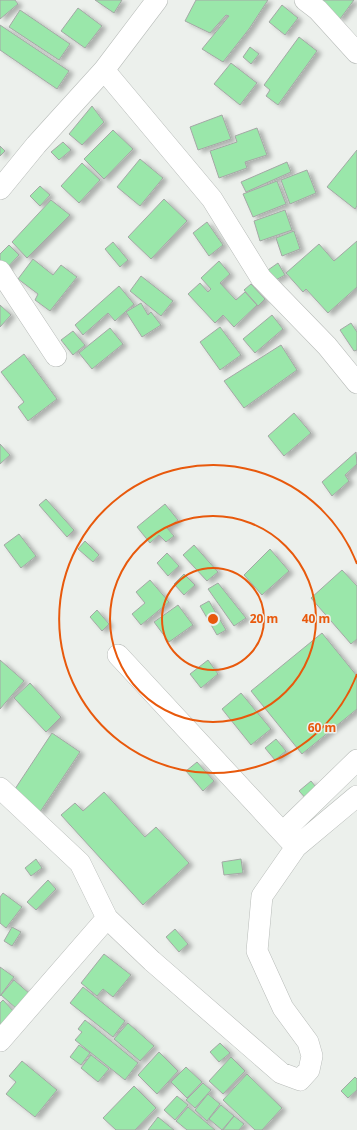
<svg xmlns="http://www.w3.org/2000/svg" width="357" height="1130" viewBox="0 0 357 1130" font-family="'Noto Sans',sans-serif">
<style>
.building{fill:#9ae7aa;stroke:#a4a8a5;filter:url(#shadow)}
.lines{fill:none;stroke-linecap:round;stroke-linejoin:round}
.minor-casing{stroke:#b8bcb9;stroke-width:22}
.minor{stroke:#fff;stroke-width:21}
.ring{fill:none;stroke:#e8590c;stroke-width:2}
.centre{fill:#e8590c;stroke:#ecf0ec;stroke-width:2}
.ring-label{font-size:12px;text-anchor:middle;font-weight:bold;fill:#e8590c;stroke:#ecf0ec;stroke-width:3;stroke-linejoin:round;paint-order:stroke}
</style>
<defs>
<filter id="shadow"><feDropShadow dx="4.5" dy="2.5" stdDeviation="2" flood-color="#0004"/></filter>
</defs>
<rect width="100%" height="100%" fill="#ecf0ec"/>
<path class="building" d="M0 0H15L18 4 0 19Z
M95 0H122L114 13Z
M196 0H268L249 29 223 62 202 49 229 16 226 15 210 33 185 21Z
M314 0H354L340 19Z
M282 5 298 18 285 35 269 22Z
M78 8 102 26 85 48 61 31Z
M20 10 70 44 59 60 9 27Z
M0 25 69 71 57 89 0 50Z
M299 37 317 51 278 105 266 96 270 90 264 85Z
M250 47 259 54 251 64 243 57Z
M231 63 257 83 240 105 214 84Z
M92 106 104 122 82 145 69 134Z
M222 115 231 139 198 150 190 127Z
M257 128 267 155 245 162 247 168 219 178 210 151 237 142 235 136Z
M113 130 133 149 104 179 84 159Z
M63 142 71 150 59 160 51 152Z
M0 146 5 151 0 156Z
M357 150V206L355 209 327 187Z
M140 159 163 178 140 206 117 187Z
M287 162 291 172 246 192 241 182Z
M82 163 100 180 79 203 61 186Z
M307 170 316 193 290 204 281 180Z
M277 181 286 204 253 217 243 194Z
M40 186 50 195 40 206 30 196Z
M164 199 187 221 151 259 128 237Z
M51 200 70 215 27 258 12 242Z
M285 210 292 230 260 241 254 221Z
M207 222 223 245 209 256 193 233Z
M294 231 300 249 282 256 276 238Z
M357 241V287L328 313 306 289 303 292 286 273 319 244 334 261Z
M113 242 128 260 120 267 105 249Z
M9 245 19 255 5 270 0 265V254Z
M33 259 53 275 61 265 77 277 50 311 35 300 38 294 18 279Z
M219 261 230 274 220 283 236 300 245 292 257 305 234 327 223 315 215 323 188 294 200 283 208 292 211 289 201 278Z
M278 263 285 275 274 281 268 270Z
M141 276 173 301 161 316 130 291Z
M251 284 265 299 258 306 244 290Z
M119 286 134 304 115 321 108 313 83 335 75 325Z
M141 303 148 315 151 312 161 325 142 337 126 312Z
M0 305 11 315 0 327Z
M272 315 283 329 255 353 243 339Z
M351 323 357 332V350L354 351 340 330Z
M220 327 241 355 220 370 200 342Z
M110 328 123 344 92 369 79 353Z
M73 331 85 345 73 355 61 340Z
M281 345 297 370 244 408 224 381Z
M24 354 57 399 28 421 18 407 24 402 1 372Z
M294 413 311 433 284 456 268 436Z
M0 444 10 455 0 464Z
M356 452 357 464 345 475 349 481 332 496 322 482Z
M46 499 74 530 67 537 39 505Z
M165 504 178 520 167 528 174 536 166 542 159 535 150 543 137 527Z
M19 534 36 556 21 568 4 545Z
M85 541 99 555 93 562 78 549Z
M194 545 218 572 207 581 183 555Z
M270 549 289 571 262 595 244 575Z
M167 553 179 566 168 576 157 563Z
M342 570 357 586V639L351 644 311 598Z
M184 574 195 585 184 595 174 584Z
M150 580 169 602 141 625 132 614 145 603 136 592Z
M218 583 246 618 234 626 208 589Z
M209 601 226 630 217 635 200 606Z
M178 605 193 625 169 642 154 622Z
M97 610 109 624 102 631 90 617Z
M322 633 357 676V709L302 754 251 691Z
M0 660 24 681 0 709Z
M208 660 218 674 201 688 190 674Z
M30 683 61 717 46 732 14 698Z
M241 693 271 729 251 745 222 709Z
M52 733 80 752 40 812 13 792Z
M276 739 286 751 275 760 265 748Z
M197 762 214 781 203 791 186 771Z
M311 781 320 792 309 802 299 791Z
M104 792 145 837 156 827 189 863 143 905 61 815 75 803 83 811Z
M36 859 42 868 31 876 25 868Z
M241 859 243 873 224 875 222 862Z
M48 880 56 889 36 910 27 902Z
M3 893 22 907 6 928 0 923V897Z
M12 927 21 932 12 946 4 941Z
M175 929 188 944 179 952 166 937Z
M104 954 131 975 113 997 103 989 97 996 81 983Z
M0 967 14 977 0 996Z
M14 980 30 994 17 1009 1 995Z
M83 987 125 1021 113 1037 70 1003Z
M3 1000 16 1014 0 1030V1003Z
M85 1020 138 1063 125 1080 75 1040 82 1032 78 1029Z
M128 1023 154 1046 140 1061 114 1039Z
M220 1043 230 1053 219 1062 210 1052Z
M79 1045 90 1053 81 1065 70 1057Z
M159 1052 178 1071 157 1094 138 1075Z
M91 1055 109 1069 98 1082 81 1068Z
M231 1057 245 1071 223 1094 209 1081Z
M22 1061 57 1090 35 1117 6 1094 16 1082 9 1076Z
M186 1067 202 1082 187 1098 171 1082Z
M247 1074 282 1108 262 1130H255L223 1100Z
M355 1077 357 1079V1090L348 1098 341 1091Z
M203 1083 211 1090 195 1108 186 1100Z
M134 1086 156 1108 135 1130H116L103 1118Z
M208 1094 220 1104 207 1121 195 1110Z
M177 1096 188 1105 175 1120 164 1110Z
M221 1105 234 1116 222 1130 209 1119Z
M188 1107 215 1130H187L176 1121Z
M234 1116 244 1124 239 1130H223Z
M158 1117 174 1130H148Z"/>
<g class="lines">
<defs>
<path id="minor" d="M305 0 318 10 357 53
M104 70 212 199 261 278 327 346 357 383
M0 189 36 145 104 70 157 0
M0 271 56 356
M118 655 296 847
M0 788 80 863 107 918 152 961 281 1073 300 1080 309 1070 312 1056 308 1042 283 1008 257 951 262 896 296 847 357 796
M283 832 357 760
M0 1041 107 918"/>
</defs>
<use href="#minor" class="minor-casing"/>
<use href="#minor" class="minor"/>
</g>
<g class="ring">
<circle cx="213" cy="619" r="51"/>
<circle cx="213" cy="619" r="103"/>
<path d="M357 674A154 154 0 1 1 357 564"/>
</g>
<circle cx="213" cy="619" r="6" class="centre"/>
<g class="ring-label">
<text x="264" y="623">20 m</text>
<text x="316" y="623">40 m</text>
<text x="322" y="732">60 m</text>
</g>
</svg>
